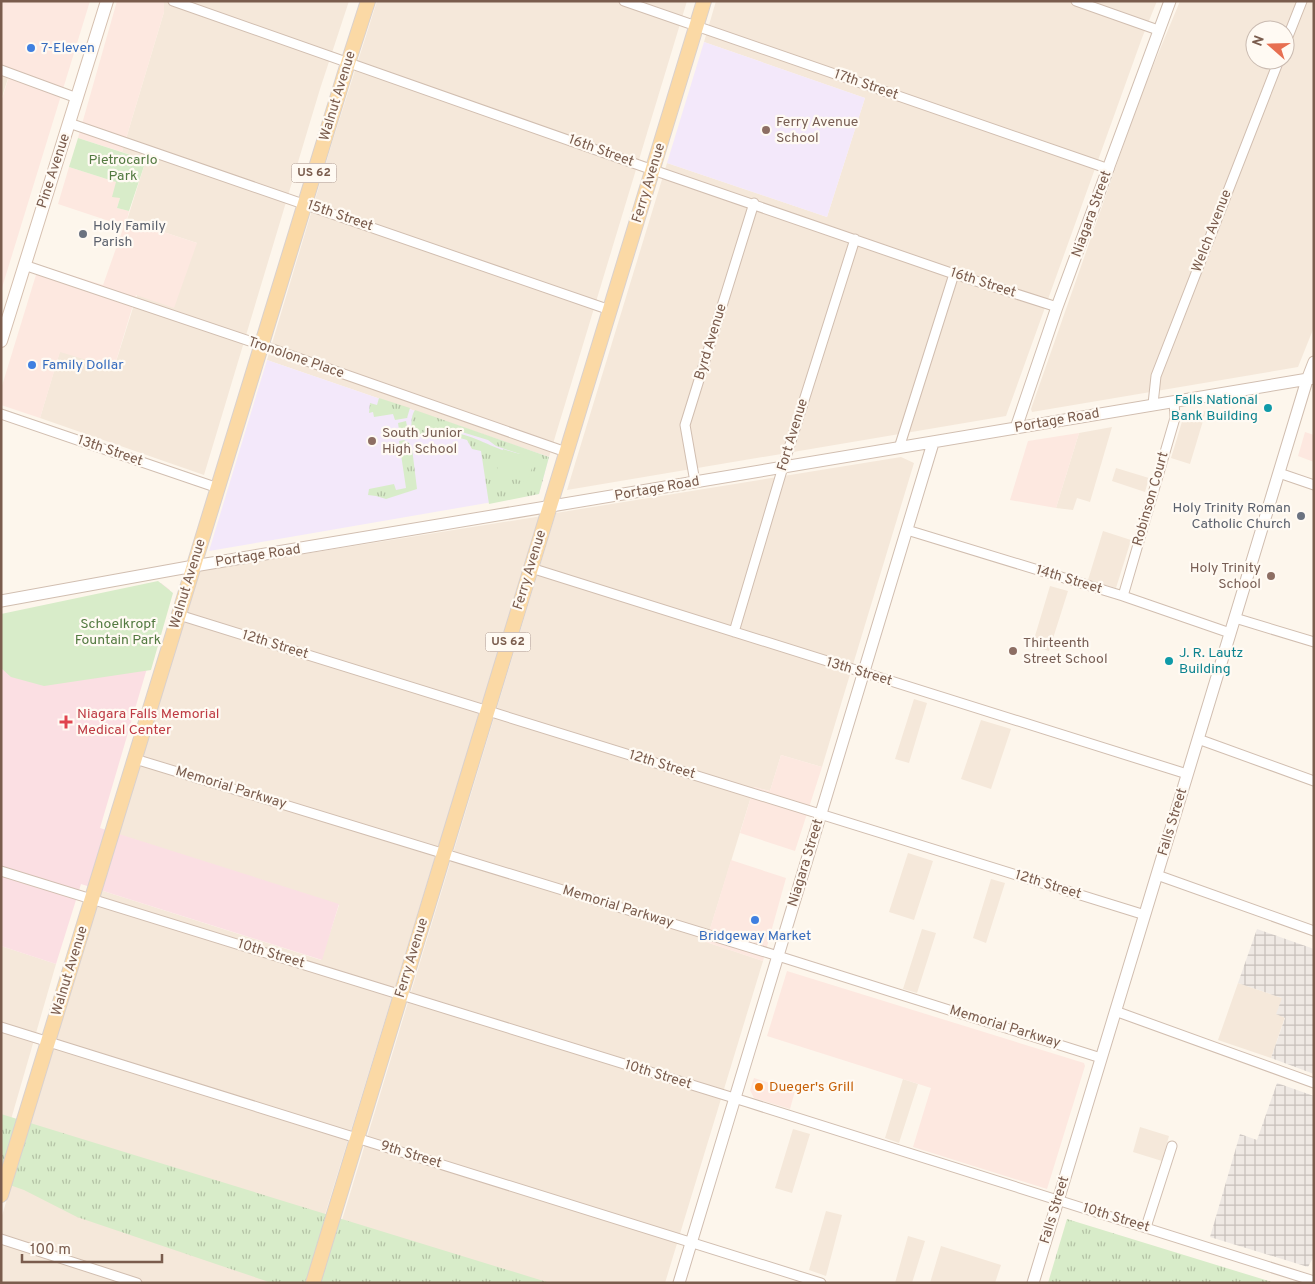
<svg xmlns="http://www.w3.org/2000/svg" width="1315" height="1284" viewBox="0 0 1315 1284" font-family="Overpass,sans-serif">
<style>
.residential{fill:#f5e8da;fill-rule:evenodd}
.commercial{fill:#fde8e0}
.industrial{fill:url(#industrial-grid)}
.education{fill:#f3e8fa}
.medical{fill:#fbdfe3}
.grass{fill:url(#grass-tufts)}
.park{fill:#d8ecc9}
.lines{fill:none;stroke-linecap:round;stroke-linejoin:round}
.minor-casing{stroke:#d1beb0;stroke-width:11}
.tertiary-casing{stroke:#d1beb0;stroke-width:13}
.secondary-casing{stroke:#d6c0b0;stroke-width:14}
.primary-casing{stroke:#dad1cd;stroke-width:16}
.minor{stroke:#fff;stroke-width:9}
.tertiary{stroke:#fff;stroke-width:11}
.secondary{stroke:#fff;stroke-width:12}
.primary{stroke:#fbd9a5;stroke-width:14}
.shop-dot{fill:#3f7fe0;stroke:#fffaf3;stroke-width:2}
.education-dot{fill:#8d6e63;stroke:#fffaf3;stroke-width:2}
.worship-dot{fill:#6b7280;stroke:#fffaf3;stroke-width:2}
.culture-dot{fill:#0f9aa8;stroke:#fffaf3;stroke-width:2}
.health-dot{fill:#e0444e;stroke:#fffaf3;stroke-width:2}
.food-dot{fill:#e8710a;stroke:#fffaf3;stroke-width:2}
.labels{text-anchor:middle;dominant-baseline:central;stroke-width:4.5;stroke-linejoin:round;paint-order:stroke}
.shield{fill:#fffaf3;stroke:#a28b7f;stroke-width:1}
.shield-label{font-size:12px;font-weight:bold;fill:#7a5c4d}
.shop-label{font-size:14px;fill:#366cbe;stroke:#fffaf3;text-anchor:start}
.street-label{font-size:14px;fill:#7a5c4d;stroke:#fffaf3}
.education-label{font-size:14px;fill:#785e54;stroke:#fffaf3;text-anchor:start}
.park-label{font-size:14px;fill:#537a41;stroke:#fffaf3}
.worship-label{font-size:14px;fill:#5b616d;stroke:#fffaf3;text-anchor:start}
.culture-label{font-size:14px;fill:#0d838f;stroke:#fffaf3;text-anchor:end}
.health-label{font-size:14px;fill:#be3a42;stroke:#fffaf3;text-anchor:start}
.food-label{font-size:14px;fill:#c56008;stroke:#fffaf3;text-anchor:start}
</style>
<defs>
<pattern id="industrial-grid" width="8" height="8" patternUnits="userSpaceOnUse" patternTransform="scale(1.25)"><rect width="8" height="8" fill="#efe9e4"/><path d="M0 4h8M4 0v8" fill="none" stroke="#c7c0bb"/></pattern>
<pattern id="grass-tufts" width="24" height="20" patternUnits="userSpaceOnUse" patternTransform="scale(1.25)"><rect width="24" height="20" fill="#d8ecc9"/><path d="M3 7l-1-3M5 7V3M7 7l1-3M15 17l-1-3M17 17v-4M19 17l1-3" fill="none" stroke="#b4c2a5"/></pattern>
</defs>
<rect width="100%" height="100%" fill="#fdf6ec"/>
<path class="residential" d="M164 1H349L320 89 204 475 40 418 60 351 114 368 137 295 197 243 127 220 146 160 122 152 164 12Z
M377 1H687L549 457 267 360 332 143Z
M716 1H1157L1142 38 1006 416 567 490 667 163 827 217 865 98 704 42Z
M1180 1H1314V327L1298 367 1032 412 1031 409 1141 95ZM1255 30H1285V60H1255Z
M1 66 11 69 1 100Z
M1206 411 1190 464 1171 458 1184 415Z
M1112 427 1090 502 1077 498 1073 510 1056 508 1079 433Z
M901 457 914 463 822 767 781 755 770 791 754 787 706 942 763 961 665 1283H323L556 513Z
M1116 468 1149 478 1145 492 1112 481Z
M542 516 434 860 304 1283H1V1219L100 890 321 960 339 905 117 834 198 571Z
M1103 531 1131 540 1116 588 1088 580Z
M1050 586 1068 591 1049 651 1032 646Z
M914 699 927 703 909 763 895 759Z
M981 720 1011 729 991 789 961 779Z
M908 853 933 861 914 920 889 912Z
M991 879 1005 883 986 943 973 938Z
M922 929 936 933 917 993 903 989Z
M1 946 56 964 1 1154Z
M1238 983 1282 998 1285 1017 1271 1058 1218 1040Z
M903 1079 918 1084 899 1143 885 1138Z
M1140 1127 1169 1136 1162 1161 1133 1152Z
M793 1129 810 1134 792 1193 775 1188Z
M826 1211 842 1215 826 1276 809 1270Z
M908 1236 925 1241 912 1283H895Z
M941 1246 1001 1265 995 1283H930Z"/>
<path class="commercial" d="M1 1H90L1 291V102L11 70 1 66Z
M117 1H164V12L122 152 78 138Z
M69 167 116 182 120 198 117 208 129 211 127 220 197 243 174 308 136 295 114 368 60 352 40 418 1 405V389L39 265 103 285 124 226 58 204Z
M1305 432 1314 435V462L1298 456Z
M1079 433 1056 508 1010 500 1028 441Z
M781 755 822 767 795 851 740 833 754 787 770 791Z
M731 860 786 878 763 961 706 942Z
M787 971 1084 1063 1085 1066 1047 1189 913 1147 931 1088 767 1036Z
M754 1078 795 1091 790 1109 754 1098 750 1090Z"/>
<path class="industrial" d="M1257 929 1314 949V1074L1271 1058 1285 1018 1276 1014 1282 998 1238 983Z
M1277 1083 1314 1096V1256L1308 1267 1210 1237 1240 1134 1257 1140Z"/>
<path class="education" d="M704 42 865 98 827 217 667 163Z
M267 360 549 457 539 494 209 551Z"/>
<path class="medical" d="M161 583 170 590 100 828 339 904 322 960 81 884 56 964 1 946V615Z"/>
<path class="grass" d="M379 398 410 408 407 418 395 420 393 414 374 417 373 412 369 413 370 403 377 405Z
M415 410 549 457 539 494 489 504 481 451 472 449 467 440 443 433C471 430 494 452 520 454L496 446 488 440 452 429 411 436C412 427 410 417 415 410Z
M406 421 408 431 404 436H400L398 423Z
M404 440 409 443 412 448 417 489 386 499 376 496 368 495 369 489 394 484 396 490 406 488 399 441Z
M1 1114 550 1283H272L77 1217 24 1190 1 1182Z
M1067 1219 1275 1283H1048Z"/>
<path class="park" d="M78 138 146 160 129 211 117 208 120 198 112 197 116 182 69 167Z
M503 449 535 459 527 483 496 473Z
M158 581 173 593 151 670 44 686 11 677 1 668V614Z"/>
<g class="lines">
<defs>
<path id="minor" d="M173 1 653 170 954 274 1057 307
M624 1 1109 169
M1076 1 1158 30
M1285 44 1302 1
M1 70 77 98
M69 123 610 310
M24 265 261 345 566 452
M1153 404 1156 376 1279 60
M1 414 218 488
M899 448 954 274
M1279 473 1314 485
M695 482 685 425 754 203
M907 530 1123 596 1230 633
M531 568 1187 774
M1123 596 1175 418 1174 402
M179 615 1145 915
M1235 618 1314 642
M734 632 783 467 855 239
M1198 739 1314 781
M135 759 778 956 1101 1058
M1 871 747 1102 1314 1281
M1157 875 1314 931
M1115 1011 1314 1083
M1 1027 821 1283
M1146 1227 1172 1146
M1 1239 137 1283"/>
<path id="tertiary" d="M1016 428 1057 307 1170 1
M1 601 194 566 1314 378
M679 1283 933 443
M1033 1283 1307 380 1314 362"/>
<path id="secondary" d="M1 341 107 1"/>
<path id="primary" d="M1 1195 348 63 368 1
M313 1283 704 1"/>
</defs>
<use href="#minor" class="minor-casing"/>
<use href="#tertiary" class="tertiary-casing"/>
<use href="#secondary" class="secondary-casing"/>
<use href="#primary" class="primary-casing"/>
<use href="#minor" class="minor"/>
<use href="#tertiary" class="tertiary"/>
<use href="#secondary" class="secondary"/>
<use href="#primary" class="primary"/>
</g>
<g class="shop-dot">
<circle cx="31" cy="48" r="5"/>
<circle cx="32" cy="365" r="5"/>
<circle cx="755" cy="920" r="5"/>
</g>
<g class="education-dot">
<circle cx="766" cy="130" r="5"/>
<circle cx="372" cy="441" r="5"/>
<circle cx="1271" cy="576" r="5"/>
<circle cx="1013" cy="651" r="5"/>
</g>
<g class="worship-dot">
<circle cx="83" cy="234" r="5"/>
<circle cx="1301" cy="516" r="5"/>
</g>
<g class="culture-dot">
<circle cx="1268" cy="408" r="5"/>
<circle cx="1169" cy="661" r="5"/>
</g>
<path class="health-dot" d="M63.5 714.5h5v5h5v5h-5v5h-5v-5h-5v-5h5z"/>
<circle class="food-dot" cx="759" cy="1087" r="5"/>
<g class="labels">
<g class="shield">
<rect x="291.5" y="163.5" width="45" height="19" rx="4"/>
<rect x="485.5" y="632.5" width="45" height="19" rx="4"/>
</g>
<g class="shield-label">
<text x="314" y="173">US 62</text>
<text x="508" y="642">US 62</text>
</g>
<g class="shop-label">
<text x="41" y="48">7-Eleven</text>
<text x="42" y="365">Family Dollar</text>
<text x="755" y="936" text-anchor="middle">Bridgeway Market</text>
</g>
<g class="street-label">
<text transform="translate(866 85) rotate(19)">17th Street</text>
<text transform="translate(338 96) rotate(-73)">Walnut Avenue</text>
<text transform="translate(601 151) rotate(20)">16th Street</text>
<text transform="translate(54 171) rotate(-72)">Pine Avenue</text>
<text transform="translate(649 183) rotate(-73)">Ferry Avenue</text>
<text transform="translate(1092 214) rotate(-70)">Niagara Street</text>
<text transform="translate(340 216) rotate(19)">15th Street</text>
<text transform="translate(1212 231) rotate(-69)">Welch Avenue</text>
<text transform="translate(983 283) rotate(18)">16th Street</text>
<text transform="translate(711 342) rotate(-73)">Byrd Avenue</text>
<text transform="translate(296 358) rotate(19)">Tronolone Place</text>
<text transform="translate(1057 421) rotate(-10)">Portage Road</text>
<text transform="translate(793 435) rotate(-73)">Fort Avenue</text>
<text transform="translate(110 451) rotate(19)">13th Street</text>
<text transform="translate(657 489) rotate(-10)">Portage Road</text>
<text transform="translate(1151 499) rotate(-74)">Robinson Court</text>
<text transform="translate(258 556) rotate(-9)">Portage Road</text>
<text transform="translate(530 570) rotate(-73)">Ferry Avenue</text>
<text transform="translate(1069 580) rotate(17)">14th Street</text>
<text transform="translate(188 584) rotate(-73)">Walnut Avenue</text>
<text transform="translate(275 645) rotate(17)">12th Street</text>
<text transform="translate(859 672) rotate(17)">13th Street</text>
<text transform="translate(662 765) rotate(17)">12th Street</text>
<text transform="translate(231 788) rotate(17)">Memorial Parkway</text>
<text transform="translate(1173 822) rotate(-73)">Falls Street</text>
<text transform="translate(806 863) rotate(-73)">Niagara Street</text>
<text transform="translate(1048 885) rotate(17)">12th Street</text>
<text transform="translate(618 907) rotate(17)">Memorial Parkway</text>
<text transform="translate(271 954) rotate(17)">10th Street</text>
<text transform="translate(412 958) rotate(-73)">Ferry Avenue</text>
<text transform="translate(70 971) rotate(-73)">Walnut Avenue</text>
<text transform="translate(1005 1027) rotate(17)">Memorial Parkway</text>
<text transform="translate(658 1075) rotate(17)">10th Street</text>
<text transform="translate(411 1155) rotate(17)">9th Street</text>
<text transform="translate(1055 1210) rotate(-73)">Falls Street</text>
<text transform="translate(1116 1218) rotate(17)">10th Street</text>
</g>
<g class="education-label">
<text x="776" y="122">Ferry Avenue<tspan x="776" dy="16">School</tspan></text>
<text x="382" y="433">South Junior<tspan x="382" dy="16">High School</tspan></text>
<text x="1261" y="568" text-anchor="end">Holy Trinity<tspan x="1261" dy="16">School</tspan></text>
<text x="1023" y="643">Thirteenth<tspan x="1023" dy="16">Street School</tspan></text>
</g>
<g class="park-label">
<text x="123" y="160">Pietrocarlo<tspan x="123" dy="16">Park</tspan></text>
<text x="118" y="624">Schoelkropf<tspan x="118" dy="16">Fountain Park</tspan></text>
</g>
<g class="worship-label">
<text x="93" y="226">Holy Family<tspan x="93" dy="16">Parish</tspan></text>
<text x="1291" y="508" text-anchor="end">Holy Trinity Roman<tspan x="1291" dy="16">Catholic Church</tspan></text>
</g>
<g class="culture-label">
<text x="1258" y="400">Falls National<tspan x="1258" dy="16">Bank Building</tspan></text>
<text x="1179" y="653" text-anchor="start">J. R. Lautz<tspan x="1179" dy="16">Building</tspan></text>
</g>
<g class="health-label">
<text x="77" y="714">Niagara Falls Memorial<tspan x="77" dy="16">Medical Center</tspan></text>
</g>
<g class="food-label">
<text x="769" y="1087">Dueger's Grill</text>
</g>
</g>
<rect width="1315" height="1284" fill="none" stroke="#7a5c4d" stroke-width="5"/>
<g transform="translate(1270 45) rotate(290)"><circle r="24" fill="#fffaf3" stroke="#cabbb1"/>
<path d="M0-4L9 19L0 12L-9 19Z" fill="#e76f51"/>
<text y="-8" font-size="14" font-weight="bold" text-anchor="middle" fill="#7a5c4d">N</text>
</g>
<path d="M22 1254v8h140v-8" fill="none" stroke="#7a5c4d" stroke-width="2.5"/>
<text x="30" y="1254" font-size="15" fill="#7a5c4d" stroke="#fffaf3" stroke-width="4" paint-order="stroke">100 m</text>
</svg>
